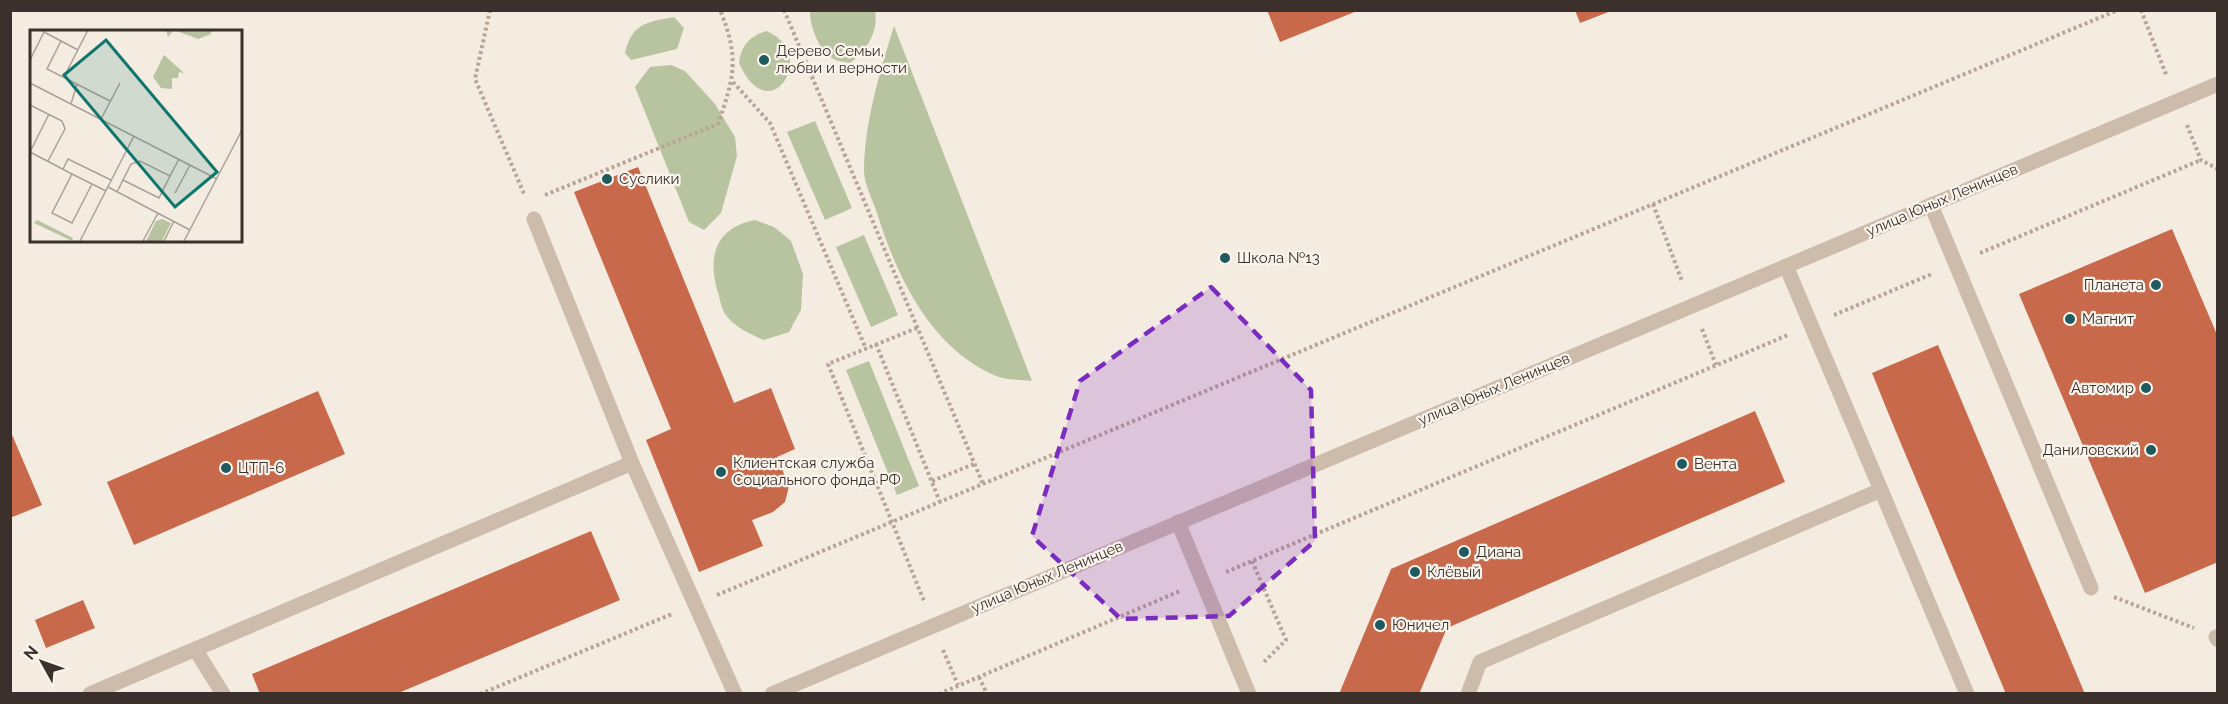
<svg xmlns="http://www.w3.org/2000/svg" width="2228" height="704" viewBox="0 0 2228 704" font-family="Raleway,sans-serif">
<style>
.green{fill:#b8c4a0}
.building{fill:#c8694b}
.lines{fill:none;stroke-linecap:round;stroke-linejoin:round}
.path{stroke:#b9a596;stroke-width:4;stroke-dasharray:3 3;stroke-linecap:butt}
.service{stroke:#cdbbac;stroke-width:15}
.tertiary{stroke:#cdbbac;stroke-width:15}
.marked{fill:#7b2cbf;fill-opacity:0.2;stroke:#7b2cbf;stroke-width:4.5;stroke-dasharray:12 8;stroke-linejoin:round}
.poi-dot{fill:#1f5a5e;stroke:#fbf5ee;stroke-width:2}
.labels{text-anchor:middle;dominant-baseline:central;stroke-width:4.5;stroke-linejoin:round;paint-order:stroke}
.poi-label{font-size:15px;fill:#3b302b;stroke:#fbf5ee;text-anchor:start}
.street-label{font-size:15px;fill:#3b302b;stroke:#fbf5ee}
.inset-road{fill:none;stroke:#aaa098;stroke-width:1.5}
.view{fill:#0f766e;fill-opacity:0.15;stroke:#0f766e;stroke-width:3}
.inset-edge{fill:none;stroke:#3b302b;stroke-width:3}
</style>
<rect width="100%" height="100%" fill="#f4ebe1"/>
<path class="green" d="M810 11H875C879 31 866 52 850 63 845 62 836 61 832 58 818 49 810 26 810 11Z
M674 17 684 28 677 49 631 60 625 53C632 23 647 22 674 17Z
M894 26 1032 381C1021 380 1006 380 996 376 931 348 898 279 878 216 874 202 863 183 864 168 865 121 880 71 894 26Z
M766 31C820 52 770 133 739 63 741 45 750 36 766 31Z
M671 65 685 71 715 104 735 137 737 156 721 213 704 230 689 222 635 87 650 67Z
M815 121 852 208 825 220 787 132Z
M755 220 774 227 791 241 803 274 801 310 789 332 764 340C750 334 734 327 725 314 722 309 720 301 719 296 707 260 713 228 755 220Z
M864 235 898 315 871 327 836 247Z
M869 361 919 486 897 495 846 370Z"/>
<path class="building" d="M1267 10H1357V11L1280 42Z
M1575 10H1611V11L1580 23Z
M638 167 734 403 771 388 795 449 777 457 789 486 785 502 773 512 752 520 763 546 699 572 646 440 671 429 574 192Z
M2172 229 2218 337V562L2145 593 2019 294Z
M1938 345 2085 694H2006L1894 427 1872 373Z
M318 391 345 454 134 545 107 482Z
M1755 411 1785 482 1447 628 1419 694H1339L1391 569Z
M10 430 42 505 10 518Z
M591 531 620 600 396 694H260L252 674Z
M83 600 95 628 46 648 35 620Z"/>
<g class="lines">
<path class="path" d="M490 10 475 79 525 196
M784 10 983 484
M2141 10 2167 77
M733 82 770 123 866 349
M2187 125 2201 160 2218 169
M545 195 718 124C734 78 740 58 720 10
M1653 204 1682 281
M1980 253 2201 160
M1834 315 1932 274
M917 328 828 364 924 601
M1702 329 1716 365
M876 344 940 502
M932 481 974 464
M1252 561 1286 640 1264 662
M1226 572 1788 335
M717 595 2118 10
M2114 597 2194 628
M943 650 958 685
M979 677 987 694
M480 694 672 614
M939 694 1180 591"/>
<path class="service" d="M1931 205 2091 588
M534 219 632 463 735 694
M1786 266 1881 490
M1178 522 1249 694
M2216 637 2218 640
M195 649 223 694
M90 694 632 463
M1468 694 1480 662 1881 490 1967 694"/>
<path class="tertiary" d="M772 694 2218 84"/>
</g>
<path class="marked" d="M1211 287 1311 390 1315 541 1229 616 1121 619 1032 536 1080 381Z"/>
<g class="poi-dot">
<circle cx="764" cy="60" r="6"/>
<circle cx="607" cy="179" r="6"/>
<circle cx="1225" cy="258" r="6"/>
<circle cx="2156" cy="285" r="6"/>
<circle cx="2070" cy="319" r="6"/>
<circle cx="2146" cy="388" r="6"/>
<circle cx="2151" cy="450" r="6"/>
<circle cx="1682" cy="464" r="6"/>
<circle cx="226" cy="468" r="6"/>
<circle cx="721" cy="472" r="6"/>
<circle cx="1464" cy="552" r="6"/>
<circle cx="1415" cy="572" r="6"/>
<circle cx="1380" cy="625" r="6"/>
</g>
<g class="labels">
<g class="poi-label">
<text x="776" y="51">Дерево Семьи,<tspan x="776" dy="17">любви и верности</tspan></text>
<text x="619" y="179">Суслики</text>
<text x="1237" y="258">Школа №13</text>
<text x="2144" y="285" text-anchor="end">Планета</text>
<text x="2082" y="319">Магнит</text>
<text x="2134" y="388" text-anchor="end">Автомир</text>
<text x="2139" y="450" text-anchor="end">Даниловский</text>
<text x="733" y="463">Клиентская служба<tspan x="733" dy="17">Социального фонда РФ</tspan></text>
<text x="1694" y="464">Вента</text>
<text x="238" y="468">ЦТП-6</text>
<text x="1476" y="552">Диана</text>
<text x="1427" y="572">Клёвый</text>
<text x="1392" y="625">Юничел</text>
</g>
<g class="street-label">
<text transform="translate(1942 200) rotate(-23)">улица Юных Ленинцев</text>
<text transform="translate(1494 389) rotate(-23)">улица Юных Ленинцев</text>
<text transform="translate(1047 577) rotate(-23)">улица Юных Ленинцев</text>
</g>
</g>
<g transform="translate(30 30)">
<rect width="212" height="212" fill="#f4ebe1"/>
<path d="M136 0H181V4L168 9 144 0 138 7ZM134 25 154 43 149 42 148 48H142V59L131 58 123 47ZM132 189 141 193 132 211H116L126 191ZM7 190 43 208 42 211 4 193Z" fill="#b8c4a0"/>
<path class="inset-road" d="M14 2 48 20M31 11 17 39 80 71M0 30 15 0M34 47 58 0M0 53 187 149M41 74 47 54M0 75 32 91 35 99 18 131M71 89 90 53M0 122 42 144M0 122 19 84M33 139 38 129 81 150M140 146 149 129M62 154 42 193 22 183 42 144 76 161M78 157 160 200M87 162 101 134 110 131 140 146 129 168 93 150M145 163 160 135M50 211 104 106M113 211 128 183M134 211 144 191M154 211 212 100"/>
<path class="view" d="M76 10 187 142 145 177 34 45Z"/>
<rect width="212" height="212" class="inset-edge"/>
</g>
<rect width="2228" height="704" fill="none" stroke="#3b302b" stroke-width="24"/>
<g transform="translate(42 662) rotate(310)" stroke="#fbf5ee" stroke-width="4.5" paint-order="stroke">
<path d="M0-4.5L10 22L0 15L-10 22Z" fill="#3b302b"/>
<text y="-9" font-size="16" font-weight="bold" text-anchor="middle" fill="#3b302b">N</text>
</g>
</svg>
